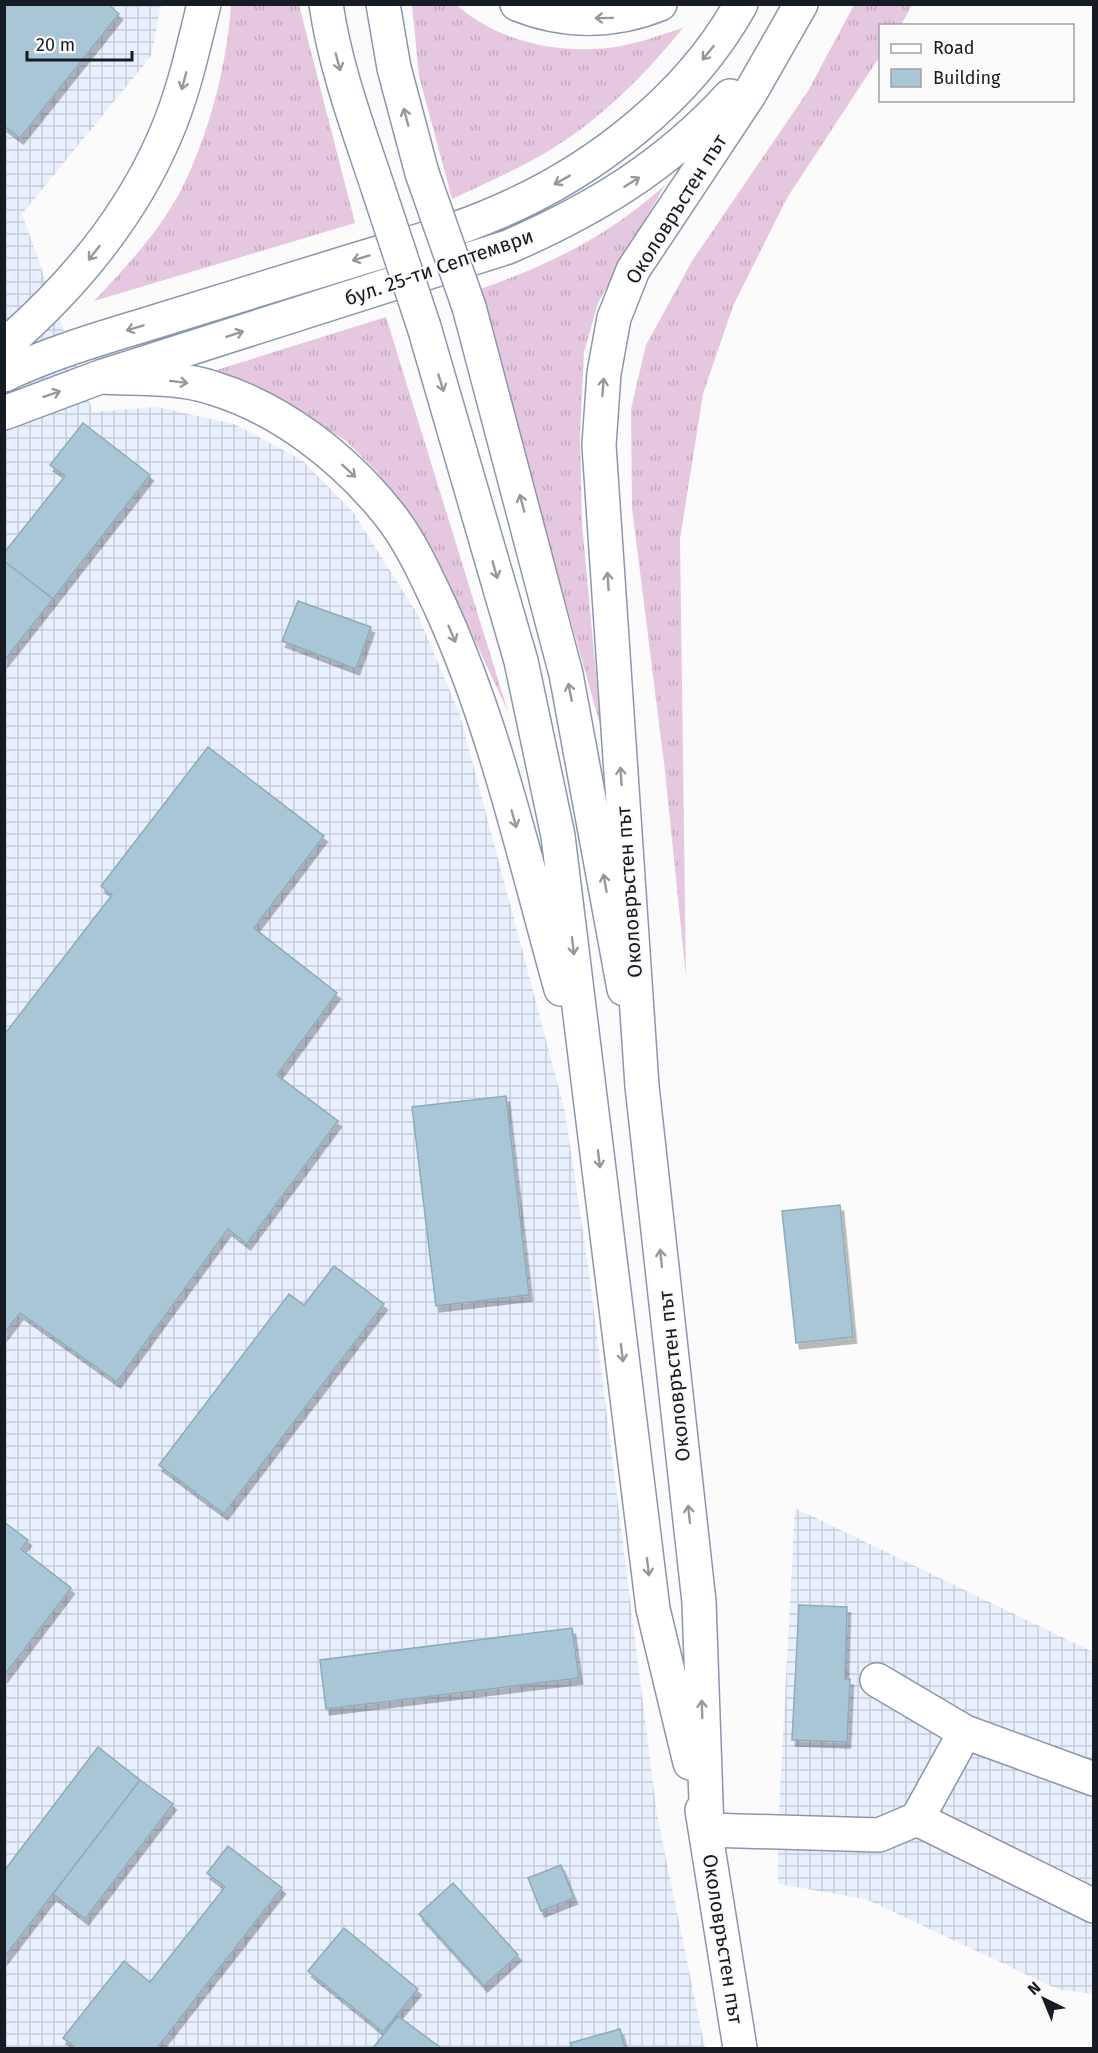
<svg xmlns="http://www.w3.org/2000/svg" width="1098" height="2053" viewBox="0 0 1098 2053" font-family="'Fira Sans',sans-serif">
<style>
.industrial{fill:url(#industrial-grid)}
.grass{fill:url(#grass-tufts)}
.building{fill:#a9c6d6;stroke:#8eabbb;stroke-width:1.5;filter:url(#shadow)}
.lines{fill:none;stroke-linecap:round;stroke-linejoin:round}
.minor-casing{stroke:#8b97af;stroke-width:36}
.major-casing{stroke:#8b97af;stroke-width:36}
.minor{stroke:#fff;stroke-width:33}
.major{stroke:#fff;stroke-width:33}
.minor-bridge-casing{stroke:#8b97af;stroke-width:36;stroke-linecap:butt}
.major-bridge-casing{stroke:#8b97af;stroke-width:36;stroke-linecap:butt}
.minor-bridge{stroke:#fff;stroke-width:33}
.major-bridge{stroke:#fff;stroke-width:33}
.oneway{stroke:#97989c}
.labels{text-anchor:middle;dominant-baseline:central;stroke-width:4.5;stroke-linejoin:round;paint-order:stroke}
.street-label{font-size:20px;fill:#171b24;stroke:#fbfbfb}
</style>
<defs>
<pattern id="industrial-grid" width="8" height="8" patternUnits="userSpaceOnUse" patternTransform="scale(1.5)"><rect width="8" height="8" fill="#e9f0fd"/><path d="M0 4h8M4 0v8" fill="none" stroke="#c7cdd9"/></pattern>
<pattern id="grass-tufts" width="24" height="20" patternUnits="userSpaceOnUse" patternTransform="scale(1.5)"><rect width="24" height="20" fill="#e6c7e0"/><path d="M3 7l-1-3M5 7V3M7 7l1-3M15 17l-1-3M17 17v-4M19 17l1-3" fill="none" stroke="#c5aac0"/></pattern>
<filter id="shadow"><feDropShadow dx="3.5" dy="6" stdDeviation="0" flood-color="#0004"/></filter>
</defs>
<rect width="100%" height="100%" fill="#fbfbfb"/>
<path class="industrial" d="M4 5H161L151 56 22 214 93 412 157 407 234 424 302 460 353 512 404 593 418 615 460 715 565 1112 589 1272 657 1815 705 2048H5Z
M795 1508 1093 1652V1994L1057 1989 866 1899 778 1884V1830Z"/>
<path class="grass" d="M231 5H299L355 223 94 301C125 268 157 234 179 194 208 139 227 66 231 5Z
M412 5H457C498 43 566 56 621 46 642 42 663 34 683 28 639 82 589 131 527 163 503 176 477 187 452 199L419 76Z
M854 5H912L901 25 880 26V56L787 198 733 306 703 394 680 539 686 977 665 771 632 508 631 409 646 345 692 261 808 91Z
M665 185 598 303 584 352 580 434 582 524 601 728 478 290C551 264 607 237 665 185Z
M386 317 508 712 470 630 418 532 376 471 345 440 263 390 210 372Z"/>
<path class="building" d="M4 4H108L119 14 20 138 4 126Z
M83 423 150 475 53 599 4 561V553L65 476 50 465Z
M4 561 53 599 4 661Z
M298 601 371 627 356 669 282 641Z
M208 747 324 836 254 928 337 993 277 1075 338 1121 247 1244 228 1229 117 1382 20 1313 4 1334V1035L112 895 101 886Z
M506 1096 529 1295 436 1306 412 1107Z
M840 1205 853 1337 796 1343 782 1211Z
M334 1266 384 1304 224 1514 159 1465 289 1294 304 1305Z
M4 1522 28 1540 21 1549 71 1588 4 1676Z
M799 1605 847 1607 845 1679H850L847 1742 792 1740Z
M572 1628 579 1678 326 1709 320 1660Z
M98 1747 140 1780 4 1958V1871Z
M140 1780 173 1804 85 1919 53 1894Z
M228 1846 282 1888 157 2048H76L63 2038 124 1961 150 1982 225 1887 207 1873Z
M561 1865 574 1898 541 1911 528 1878Z
M453 1883 518 1955 484 1986 419 1914Z
M344 1928 418 1989 383 2032 308 1971Z
M398 2016 441 2048H373Z
M620 2029 625 2048H572L570 2043Z"/>
<g class="lines">
<defs>
<path id="minor" d="M383 4 394 68 422 173
M469 307 566 674 624 989
M877 1680 965 1732 1094 1779
M917 1819 965 1732
M707 1830 879 1835 917 1819 1094 1906"/>
<path id="major" d="M326 4C335 67 358 128 378 188
M517 4C564 23 613 23 660 4
M424 327 521 661 558 836 653 1609 690 1763
M4 346C71 288 130 218 165 136 183 95 193 49 204 4
M4 375C48 354 95 340 141 326 209 305 277 284 345 263 396 247 448 234 496 213 593 172 689 98 741 4
M100 377C136 379 177 376 213 388 281 409 343 457 388 513 410 540 426 576 441 608 496 729 525 861 561 989
M4 413 100 377 508 247C595 209 666 166 730 96
M702 1810 740 2048
M707 1830 699 1602 642 1086 599 445 604 373 614 318 633 270 749 95 801 4"/>
</defs>
<use href="#minor" class="minor-casing"/>
<use href="#major" class="major-casing"/>
<use href="#minor" class="minor"/>
<use href="#major" class="major"/>
<defs>
<path id="minor-bridge" d="M422 173 469 307"/>
<path id="major-bridge" d="M378 188 424 327"/>
</defs>
<use href="#minor-bridge" class="minor-bridge-casing"/>
<use href="#major-bridge" class="major-bridge-casing"/>
<use href="#minor-bridge" class="minor-bridge"/>
<use href="#major-bridge" class="major-bridge"/>
</g>
<defs><path id="oneway-shaft" d="M-6 0H5M1.5-3L5.5 0L1.5 3" fill="none" stroke-width="1.6" stroke-linecap="round" stroke-linejoin="round" transform="scale(1.5)"/></defs>
<g class="oneway">
<use href="#oneway-shaft" transform="translate(604 18) rotate(179)"/>
<use href="#oneway-shaft" transform="translate(708 53) rotate(129)"/>
<use href="#oneway-shaft" transform="translate(338 62) rotate(75)"/>
<use href="#oneway-shaft" transform="translate(184 81) rotate(105)"/>
<use href="#oneway-shaft" transform="translate(406 117) rotate(-105)"/>
<use href="#oneway-shaft" transform="translate(562 180) rotate(151)"/>
<use href="#oneway-shaft" transform="translate(632 182) rotate(-32)"/>
<use href="#oneway-shaft" transform="translate(94 253) rotate(128)"/>
<use href="#oneway-shaft" transform="translate(361 258) rotate(163)"/>
<use href="#oneway-shaft" transform="translate(135 328) rotate(163)"/>
<use href="#oneway-shaft" transform="translate(235 334) rotate(-18)"/>
<use href="#oneway-shaft" transform="translate(179 382) rotate(7)"/>
<use href="#oneway-shaft" transform="translate(441 383) rotate(73)"/>
<use href="#oneway-shaft" transform="translate(603 387) rotate(-86)"/>
<use href="#oneway-shaft" transform="translate(52 394) rotate(-19)"/>
<use href="#oneway-shaft" transform="translate(349 471) rotate(43)"/>
<use href="#oneway-shaft" transform="translate(522 503) rotate(-105)"/>
<use href="#oneway-shaft" transform="translate(495 570) rotate(74)"/>
<use href="#oneway-shaft" transform="translate(608 581) rotate(-94)"/>
<use href="#oneway-shaft" transform="translate(452 634) rotate(67)"/>
<use href="#oneway-shaft" transform="translate(570 692) rotate(-101)"/>
<use href="#oneway-shaft" transform="translate(621 776) rotate(-94)"/>
<use href="#oneway-shaft" transform="translate(514 819) rotate(74)"/>
<use href="#oneway-shaft" transform="translate(605 883) rotate(-100)"/>
<use href="#oneway-shaft" transform="translate(573 946) rotate(83)"/>
<use href="#oneway-shaft" transform="translate(599 1159) rotate(83)"/>
<use href="#oneway-shaft" transform="translate(661 1258) rotate(-96)"/>
<use href="#oneway-shaft" transform="translate(622 1353) rotate(83)"/>
<use href="#oneway-shaft" transform="translate(689 1514) rotate(-96)"/>
<use href="#oneway-shaft" transform="translate(648 1567) rotate(83)"/>
<use href="#oneway-shaft" transform="translate(702 1709) rotate(-92)"/>
</g>
<g class="labels">
<g class="street-label">
<text transform="translate(676 209) rotate(-58)">Околовръстен път</text>
<text transform="translate(439 267) rotate(-19)">бул. 25-ти Септември</text>
<text transform="translate(629 892) rotate(-94)">Околовръстен път</text>
<text transform="translate(674 1376) rotate(-96)">Околовръстен път</text>
<text transform="translate(723 1939) rotate(81)">Околовръстен път</text>
</g>
</g>
<rect width="1098" height="2053" fill="none" stroke="#171b24" stroke-width="12"/>
<rect x="879" y="24" width="195" height="78" fill="#fbfbfb" stroke="#a0a1a5" stroke-width="1.5"/>
<rect x="891" y="44" width="30" height="9" fill="#ffffff" stroke="#a0a1a5" stroke-width="1.5"/>
<text x="933" y="54" font-size="18" fill="#171b24">Road</text>
<rect x="891" y="69" width="30" height="18" fill="#a9c6d6" stroke="#a0a1a5" stroke-width="1.5"/>
<text x="933" y="84" font-size="18" fill="#171b24">Building</text>
<g transform="translate(1044 1999) rotate(317)" stroke="#fbfbfb" stroke-width="4.5" paint-order="stroke">
<path d="M0-4.5L10 22L0 15L-10 22Z" fill="#171b24"/>
<text y="-9" font-size="16" font-weight="bold" text-anchor="middle" fill="#171b24">N</text>
</g>
<path d="M27 51v9h105v-9" fill="none" stroke="#171b24" stroke-width="3"/>
<text x="36" y="51" font-size="18" fill="#171b24" stroke="#fbfbfb" stroke-width="4.5" paint-order="stroke">20 m</text>
</svg>
